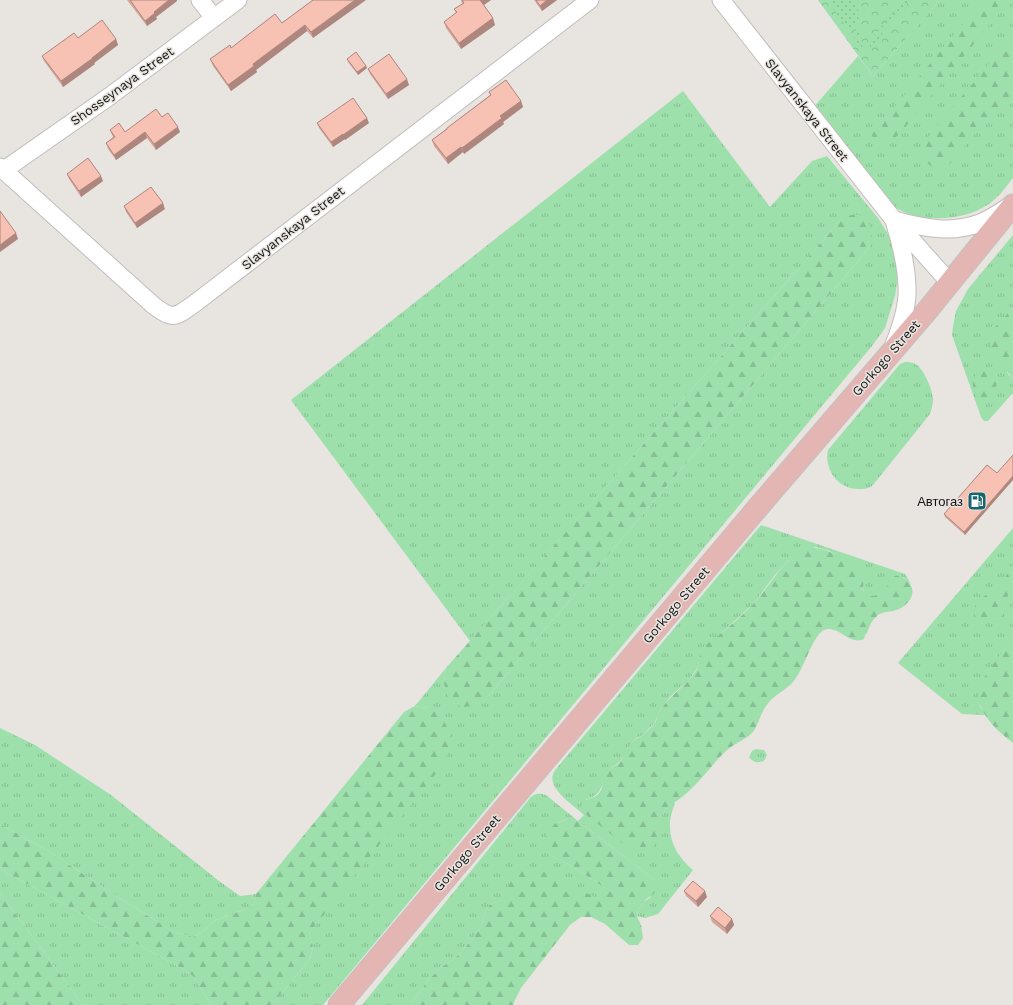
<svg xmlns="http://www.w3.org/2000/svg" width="1013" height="1005" viewBox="0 0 1013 1005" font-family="'Work Sans',sans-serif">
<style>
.grass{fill:url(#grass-tufts)}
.forest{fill:url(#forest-firs)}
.park{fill:url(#park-crowns)}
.garden{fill:url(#garden-dots)}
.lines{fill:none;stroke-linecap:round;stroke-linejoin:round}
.minor-casing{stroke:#c1bdba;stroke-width:19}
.major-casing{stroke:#c2c2c1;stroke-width:23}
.minor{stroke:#fff;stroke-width:17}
.major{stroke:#e4b6b3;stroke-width:21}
.wall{fill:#d4a69b}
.shaded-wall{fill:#ad877e}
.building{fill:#f7c1b4;stroke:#ad877e}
.labels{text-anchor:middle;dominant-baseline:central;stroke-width:3;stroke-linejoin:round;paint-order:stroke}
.street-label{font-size:13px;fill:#141312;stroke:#e8e4e0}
.poi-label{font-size:13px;fill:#141312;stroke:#e8e4e0;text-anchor:end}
</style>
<defs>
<pattern id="grass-tufts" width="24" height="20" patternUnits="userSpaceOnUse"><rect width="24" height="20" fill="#9de0ac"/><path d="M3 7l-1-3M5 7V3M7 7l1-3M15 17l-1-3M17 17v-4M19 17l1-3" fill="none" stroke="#86bf93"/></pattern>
<pattern id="forest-firs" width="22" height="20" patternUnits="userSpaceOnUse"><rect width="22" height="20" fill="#9de0ac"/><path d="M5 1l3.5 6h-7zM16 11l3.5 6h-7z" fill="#86bf93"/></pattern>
<pattern id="park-crowns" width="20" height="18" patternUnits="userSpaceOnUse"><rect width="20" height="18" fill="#9de0ac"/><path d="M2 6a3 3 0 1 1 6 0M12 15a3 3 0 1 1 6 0" fill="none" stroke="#86bf93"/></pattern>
<pattern id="garden-dots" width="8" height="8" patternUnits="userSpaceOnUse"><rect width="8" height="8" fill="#9de0ac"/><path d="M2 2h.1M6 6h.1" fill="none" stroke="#86bf93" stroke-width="1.8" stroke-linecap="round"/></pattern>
</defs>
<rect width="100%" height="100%" fill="#e8e4e0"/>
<path class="grass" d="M940 0H1013V178C1007 185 1002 193 995 199 972 221 921 225 895 207 888 202 877 186 871 179 852 155 833 132 813 108L858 56 873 76Z
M683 91 770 207 812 161 827 156 878 218 888 234 894 249 897 264V283L895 296 885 328 872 346 323 1005H272L310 959 313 946 309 933 318 922 428 708 415 706 446 668 444 683 484 701 865 253 871 244 842 219 470 641 291 400Z
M1013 235V307L992 332 1008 374 1013 379V394L1011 395 988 421H984L981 417 952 335 953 326 956 311 968 289Z
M905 362C909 362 913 362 917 365 924 370 932 389 933 398 933 404 932 408 930 414L877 480C875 482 873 486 870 487 867 489 862 489 858 489 837 488 824 469 828 450L900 364Z
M761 525 905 574 911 584 903 577H892C891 581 889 586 886 589 880 595 869 599 864 594L863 581 843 558 829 551 815 547 788 561 775 575 754 603 702 651 697 668 689 680 670 697 660 710 655 722 643 735 636 738 630 745 626 755 618 763 609 769 605 775 602 785 599 792 594 796 585 800 657 837C659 821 660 811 675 802 673 810 669 819 670 827 670 845 680 859 693 870L658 914 645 918 637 916 639 909 644 901 650 898 656 881 578 821 567 819 557 823 552 856 570 865 605 888V894L599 899 510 881 507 896 497 902 489 905 484 915 481 927 471 941 455 958 442 967 429 979 410 1005H362L531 797C536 793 539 793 546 795L578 821 584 815C575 806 548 790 553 774 553 772 555 771 556 769Z
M1013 528V639L989 670 980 684V706L985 715 962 714 898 663Z
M0 728 35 745 111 795 219 881 240 896 256 894 254 904 240 911 214 921 201 933 193 937 174 932 124 901 50 852 0 824Z
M756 749 764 750 767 755 764 761C757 763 754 763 749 757L752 751Z
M0 867 7 873 183 969 194 977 211 1005H83L0 893Z"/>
<path class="forest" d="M983 0H1010L902 131 896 137H885L879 141 874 142 872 135 875 130Z
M1013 35V95L995 110 949 165C934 173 927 165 920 152L924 142Z
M851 215H860L868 221 872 232 871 244 865 253 484 701 477 706 461 707 448 698 444 683 446 668 842 219Z
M1013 307V379L1003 366 993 351 989 342 991 332Z
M982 369C989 372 993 375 997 381 996 390 992 399 985 404L981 403C972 392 968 378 982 369Z
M807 547C820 547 845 556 854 565 858 568 862 575 863 581 864 585 863 589 864 593 869 599 880 595 885 589 889 586 890 579 893 577 900 572 910 582 912 588 915 599 903 609 893 611 887 612 880 612 876 617 871 621 869 628 867 633L865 635 864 639C849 646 838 624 824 630 812 636 804 670 793 682 785 691 773 695 766 706 760 714 759 725 752 733 745 740 735 743 727 750 714 762 703 778 690 790 686 794 682 797 678 800 674 803 670 805 666 809 652 824 666 855 635 853L585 814 581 809C583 795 593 801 600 792 603 787 602 780 605 774 608 768 614 767 619 763 625 757 625 752 630 745 634 738 638 739 644 734 648 731 653 725 656 721 657 717 658 713 661 709 671 694 688 685 697 669 699 663 699 656 702 651 706 642 717 637 724 631 734 622 744 614 753 604 772 584 782 560 807 547Z
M1012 566H1013V589L1007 597 1004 613 997 621 991 623 983 622 975 616 974 608 979 600 987 594 995 590 1000 586Z
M1013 639V743C996 730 972 709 980 684 981 681 983 678 985 676 993 663 1003 651 1013 639Z
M415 706 428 708 441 716 450 732V749L442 766 318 922 309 933 313 946 310 959 272 1005H211L194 977 183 969 7 873 0 867V824L50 852 124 901 174 932 193 937 201 933 214 921 240 911 254 904 256 894 404 712Z
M568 819 578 821 656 881 659 886C655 895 651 895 644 901 640 905 638 911 637 916L641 925 643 938 638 945H629L605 924 591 917H581L570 925 521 988 515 1000 513 1005H410L429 979 442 967 455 958 471 941 481 927 484 915 489 905 497 902 506 896 510 881 517 873 527 869 548 873 598 899 605 894V888L570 865 552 856 547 849 546 839 548 830 557 823Z
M0 893 83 1005H0Z"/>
<path class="park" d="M818 0H940L873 76Z"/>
<path class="garden" d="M827 0H857L859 23 849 30Z
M904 0H910L870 49 869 41Z
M860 27 863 51 852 34Z"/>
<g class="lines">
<defs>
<path id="minor" d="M200 0 214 18
M721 0 894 220 950 283
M0 167 153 305C157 308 162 312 167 314 177 319 186 309 194 304L590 0
M4 170 110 96 238 0
M894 220C923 228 951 234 980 223 990 219 999 213 1008 207
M893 347C900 330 906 313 907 295 908 271 902 247 895 224"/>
<path id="major" d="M339 1005 760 505 926 312 1013 205"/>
</defs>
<use href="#minor" class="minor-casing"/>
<use href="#major" class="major-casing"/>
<use href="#minor" class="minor"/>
<use href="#major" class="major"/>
</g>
<path class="wall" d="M127 0H177V1L156 17 157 19 147 26Z
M313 0V38L307 31 256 70 257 72 231 91 213 66 210 59 282 23Z
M461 0H491L484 5 495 25 461 49 446 28 444 22 456 13 454 9 462 4Z
M534 0H557L542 11Z
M116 39 118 45 94 63 95 64 63 87 44 61 42 56Z
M347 59 366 66 367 68 358 75 348 62Z
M368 69 409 85 388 99 370 74Z
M489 92 521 101 523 107 503 122 504 124 464 154 463 152 448 164 434 146 432 140 490 95Z
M162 117 180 132 156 150 147 138 116 160 108 149 106 143 113 137 112 135 110 130 125 132Z
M317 123H369L345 140V139L333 147 319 128Z
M67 174 103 181 81 197 69 179Z
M124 206 165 209 137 228 126 212Z
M987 465 965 535 945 517 944 514Z
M684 891 707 897 698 907 686 896Z
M710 916 732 919 734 925 727 934 712 922Z"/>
<path class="shaded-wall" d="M169 0H177V1L156 17 157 19 147 26 145 21 154 12Z
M355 0H366L313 38 311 32Z
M480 0H491L482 6Z
M547 0H557L542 11 540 6Z
M493 18 495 25 461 49 459 43Z
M305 25 307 31 256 70 257 72 231 91 228 85 253 64Z
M116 39 118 45 94 63 95 64 63 87 61 81Z
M366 66 367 68 358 75 357 72Z
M407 79 409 85 388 99 386 94Z
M521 101 523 107 503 122 504 124 464 154 462 148 500 116Z
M367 118 369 123 345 140 343 135Z
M178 127 180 132 156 150 154 144Z
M145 132 147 138 116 160 114 155Z
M343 134 345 139 333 147 331 142Z
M461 147 463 152 448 164 446 158Z
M101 176 103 181 81 197 79 191Z
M163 203 165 209 137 228 135 223Z
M16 233 18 239 0 252V245Z
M1013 476V480L965 535 964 532Z
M705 891 707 897 698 907 696 901Z
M732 919 734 925 727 934 725 928Z"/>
<path class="building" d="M130 0H169L154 12 155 13 145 21Z
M313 0H355L311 32 305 25 253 64 254 66 228 85 210 59 230 45 231 48 275 14 282 23Z
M462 0H480L493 18 459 43 444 22 457 12 454 9 464 3Z
M536 0H547L540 6Z
M102 20 116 39 92 58H93L61 81 42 56 74 33 78 38Z
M356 52 366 66 357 72 347 59Z
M389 54 407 79 386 94 368 69Z
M506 80 521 101 500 116 502 118 462 148 461 147 446 158 432 140 447 129V128L491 95 489 92Z
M353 98 367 118 343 135V134L331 142 317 123Z
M156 109 162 117 168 113 178 127 154 144 145 132 114 155 106 143 115 137 110 130 119 123 125 132Z
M88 158 101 176 79 191 67 174Z
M151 187 163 203 135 223 124 206Z
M0 211 16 233 0 245Z
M1013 455V476L964 532 944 514 987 465 997 473Z
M693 881 705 891 696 901 684 891Z
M718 907 732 919 725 928 710 916Z"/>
<defs>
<symbol id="fuel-square" viewBox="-11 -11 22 22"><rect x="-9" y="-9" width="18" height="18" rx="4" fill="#18656d" stroke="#e8e4e0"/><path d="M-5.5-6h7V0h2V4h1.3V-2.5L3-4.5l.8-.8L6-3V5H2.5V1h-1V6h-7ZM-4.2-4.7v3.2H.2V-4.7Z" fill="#fff"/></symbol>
</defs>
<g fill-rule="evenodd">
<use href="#fuel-square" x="966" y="490" width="22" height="22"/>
</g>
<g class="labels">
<g class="street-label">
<text transform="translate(122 86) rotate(-36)">Shosseynaya Street</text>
<text transform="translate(807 110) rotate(52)">Slavyanskaya Street</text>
<text transform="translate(293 228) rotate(-38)">Slavyanskaya Street</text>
<text transform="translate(886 358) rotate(-49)">Gorkogo Street</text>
<text transform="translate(676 605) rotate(-50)">Gorkogo Street</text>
<text transform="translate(467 853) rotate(-50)">Gorkogo Street</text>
</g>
<g class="poi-label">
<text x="963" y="501">Автогаз</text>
</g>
</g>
</svg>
